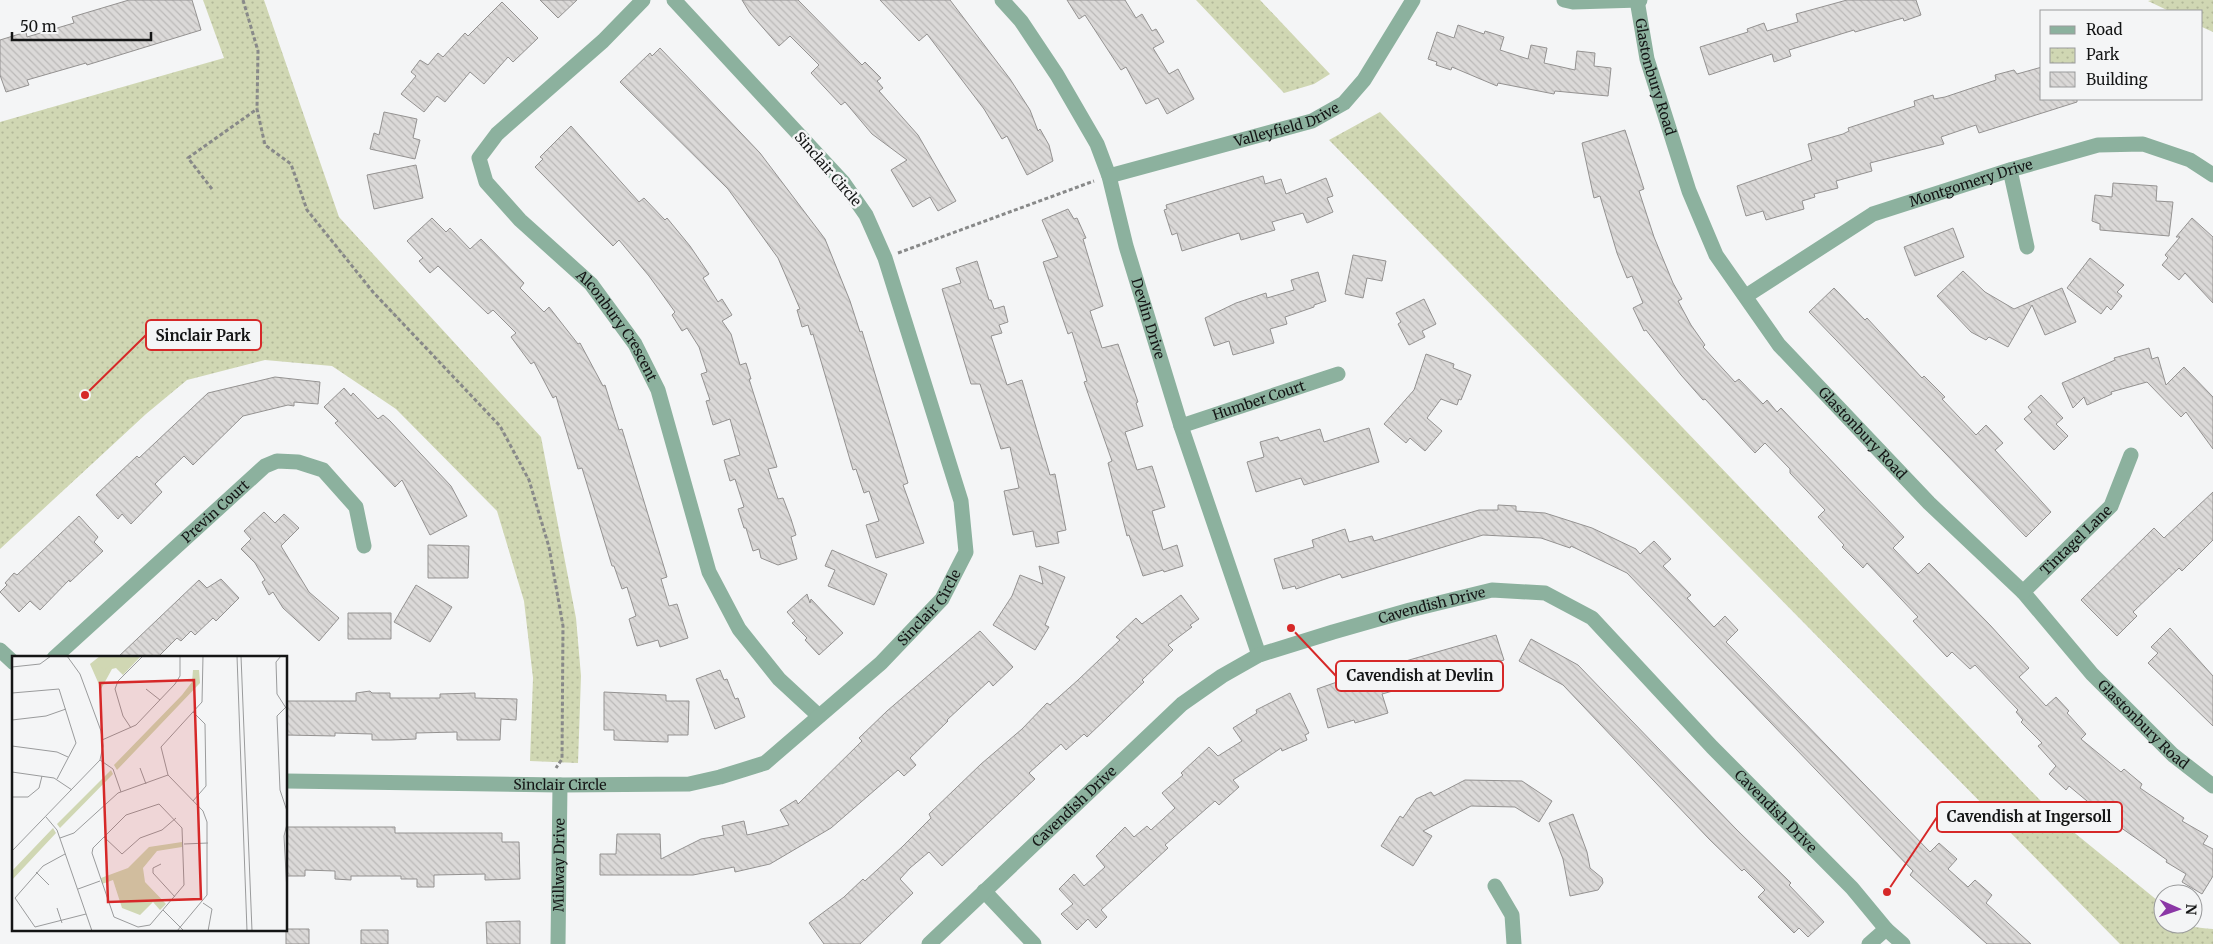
<svg xmlns="http://www.w3.org/2000/svg" width="2213" height="944" viewBox="0 0 2213 944" font-family="Merriweather,serif">
<style>
.park{fill:url(#park-dots)}
.building{fill:url(#building-back-hatch);stroke:#949291}
.lines{fill:none;stroke-linecap:round;stroke-linejoin:round}
.path{stroke:#888989;stroke-width:3;stroke-dasharray:4 2.5;stroke-linecap:butt}
.minor{stroke:#8cb19e;stroke-width:15}
.tertiary{stroke:#8cb19e;stroke-width:15}
.labels{text-anchor:middle;dominant-baseline:central;stroke-width:5;stroke-linejoin:round;paint-order:stroke}
.street-label{font-size:14px;fill:#141515;stroke:#f4f5f6}
.inset-road{fill:none;stroke:#9a9b9c;stroke-width:1}
.view{fill:#d62828;fill-opacity:0.15;stroke:#d62828;stroke-width:2.5}
.inset-edge{fill:none;stroke:#141515;stroke-width:2.5}
.leader{fill:none;stroke:#d62828;stroke-width:2}
.callout-dot{fill:#d62828;stroke:#f4f5f6;stroke-width:2}
.callout{fill:#f4f5f6;stroke:#d62828;stroke-width:2}
.callout-label{font-size:15px;text-anchor:middle;font-weight:bold;fill:#141515}
</style>
<defs>
<pattern id="park-dots" width="8" height="8" patternUnits="userSpaceOnUse" patternTransform="scale(1.25)"><rect width="8" height="8" fill="#d0d7b3"/><path d="M2 2h.1M6 6h.1" fill="none" stroke="#b2b899" stroke-width="1.8" stroke-linecap="round"/></pattern>
<pattern id="building-back-hatch" width="6" height="6" patternUnits="userSpaceOnUse" patternTransform="scale(1.25)"><rect width="6" height="6" fill="#dbd9d8"/><path d="M-1 5l2 2M0 0l6 6M5-1l2 2" fill="none" stroke="#bbb9b8"/></pattern>
</defs>
<rect width="100%" height="100%" fill="#f4f5f6"/>
<path class="park" d="M203 0H264L339 217 541 437 576 618 581 676 578 763 530 761 533 678 524 601 497 511 396 409 332 366 265 360 187 380 146 414 0 549V122L224 58Z
M1196 0H1260L1330 74 1314 84 1284 93Z
M2152 0H2213V32L2202 27V11H2169L2148 1Z
M1380 112 2060 821 2163 905V924C2181 924 2195 928 2213 929V944H2120L1329 140Z"/>
<path class="building" d="M129 0H192L201 30 87 65 86 63 27 80 29 85 6 92 0 75V40L26 32 27 37 74 23 72 17Z
M540 0H577L558 18Z
M742 0H798L862 65 865 62 881 78 877 81 883 88 879 91 918 135 956 201 938 211 930 197 913 207 891 170 907 160 872 134 845 102 841 105 811 73 819 65 790 36 779 46 750 13Z
M880 0H950L1010 79 1030 110 1038 131 1040 129 1049 145 1053 161 1027 175 1007 136 1002 139 984 109 927 34 919 41Z
M1067 0H1125L1136 18 1142 14 1152 31 1156 29 1164 42 1153 48 1169 74 1178 69 1194 99 1167 114 1158 98 1146 104 1126 67 1121 70 1085 15 1079 19Z
M1847 0H1916L1921 15 1904 21 1903 18 1855 32 1854 30 1789 50 1791 56 1774 62 1772 54 1709 75 1700 47 1748 32 1747 29 1764 23 1767 31 1798 22 1796 14Z
M502 2 538 38 513 62 508 57 484 84 470 72 445 102 437 96 424 112 401 94 416 76 411 72 420 60 428 65 438 53 443 57 465 33 468 36Z
M1458 25 1484 34 1485 31 1504 37 1500 50 1528 59 1531 45 1547 48 1544 63 1575 70 1577 51 1595 53 1594 66 1611 68 1608 96 1555 91 1554 94 1498 83 1497 86 1452 67 1451 70 1436 65 1437 62 1428 59 1437 32 1454 38Z
M660 48 760 153 825 239 850 301 860 332 862 331 908 483 903 485 924 543 876 558 866 525 879 521 869 491 864 493 856 469 853 470 813 334 811 335 808 325 802 327 797 310 800 309 778 258 728 189 620 82 650 53 652 56Z
M2042 67V99H2077V102L1979 133 1976 125 1941 137 1944 144 1870 163 1872 171 1836 181 1838 188 1814 194 1815 197 1802 201 1804 209 1766 220 1763 211 1746 216 1737 186 1812 160 1808 144 1843 134 1849 131 1848 128 1915 106 1914 101 1933 95 1934 99 1945 97 1996 80 1995 75 2014 70 2017 74Z
M384 112 417 119 413 138 420 140 415 159 370 149 374 133 379 135Z
M571 126 639 202 644 198 665 220 667 218 690 246 709 274 703 278 718 302 722 299 732 315 722 321 731 334 740 365 746 363 751 379H749L777 467 768 469 778 499 783 498 791 519 796 535 791 537 797 559 778 565 761 558 759 549 753 551 746 528H744L738 509 744 507 735 479 730 481 724 460 740 455 730 419 713 425 706 401 710 400 701 374 707 372 699 347 687 328 682 331 672 315 675 312 649 276 619 240 613 246 535 167 543 159 540 157Z
M1625 130 1644 189 1639 191 1654 237 1673 283 1682 299 1678 301 1691 325 1705 345 1703 347 1735 382 1739 379 1763 404 1767 400 1777 412 1781 408 1904 537 1893 548 1918 574 1929 563 1990 625 2029 668 2019 677 2046 706 2056 697 2069 711 2067 713 2086 734 2081 739 2121 772 2124 769 2142 784 2140 788 2184 818 2182 821 2208 836 2203 844 2213 849V876L2202 894 2182 882 2186 874 2166 862 2167 860 2120 827 2122 824 2096 803 2093 806 2069 786 2066 790 2049 774 2056 766 2038 746 2042 743 2021 722 2023 720 2016 712 2018 710 1975 665 1970 669 1952 652 1947 657 1913 621 1918 617 1867 563 1863 568 1842 547 1844 545 1818 517 1825 510 1790 473V469L1765 443 1755 453 1705 399 1703 400 1681 375 1646 330 1644 331 1633 308 1643 303 1632 276 1627 278 1617 253 1600 196 1594 198 1582 143Z
M416 165 423 198 374 209 367 175Z
M1263 176 1265 184 1281 179 1286 194 1326 178 1333 196 1327 198 1333 212 1307 223 1303 213 1272 222 1275 230 1241 240 1239 233 1182 251 1177 233 1172 235 1164 210 1167 209 1166 205Z
M2113 183 2157 186 2156 201 2173 202 2169 236 2100 230V224L2092 221 2095 195 2112 197Z
M1068 209 1074 219 1077 218 1086 238 1083 239 1103 306 1090 311 1102 348 1118 344 1138 402 1136 403 1143 426 1125 432 1137 470 1152 466 1165 507 1152 511 1163 550 1177 545 1183 566 1164 572 1163 570 1143 576 1129 535 1127 536 1108 463 1112 461 1084 382 1087 381 1072 332 1068 334 1043 262 1058 257 1042 220Z
M432 218 446 232 450 228 470 249 481 239 524 283 520 288 544 312 549 307 578 344 580 343 603 386 605 385 619 430 622 429 667 577 661 579 669 606 677 604 688 638 660 647 658 640 637 646 629 619 636 616 627 587 622 589 614 566H612L582 468 578 469 556 396 553 398 534 362 531 364 511 337 516 333 493 310 488 314 438 266 430 273 419 261 423 258 407 241Z
M2192 218 2213 237V303L2185 273 2179 280 2162 265 2168 258 2165 255 2180 237H2176Z
M1953 228 1964 257 1915 276 1904 247Z
M1353 255 1386 261 1382 281 1367 278 1363 298 1345 294Z
M2090 258 2124 285 2117 292 2122 296 2111 310 2107 306 2101 314 2067 288Z
M977 261 989 300H991L994 309 1004 306 1008 322 999 325 1002 333 991 336 1007 385 1022 380 1050 475 1055 474 1066 530 1057 532 1059 543 1036 547 1033 531 1013 535 1004 491 1019 488 1010 447 1001 449 980 384H971L942 289 961 283 956 268Z
M1963 271 1985 292 2014 309 2062 288 2076 322 2045 335 2032 305 2008 347 1989 337 1986 340 1971 332 1937 296Z
M1318 272 1326 301 1314 305V307L1285 317 1287 324 1270 329 1274 343 1233 355 1229 341 1214 346 1205 318 1236 303 1266 293 1267 298 1294 290 1291 280Z
M1834 288 1865 320 1867 318 1922 378 1924 376 1945 397 1942 399 1976 435 1986 425 2003 443 1995 450 2051 512 2026 537 1809 312Z
M1424 299 1436 324 1422 331 1425 337 1409 345 1398 324 1401 322 1396 313Z
M2149 348 2152 359 2158 357 2166 385 2184 367 2213 397V449L2186 412 2181 417 2147 382 2111 392 2112 394 2087 405 2084 397 2073 408 2062 383 2115 360 2114 358Z
M1426 354 1454 364 1453 368 1471 375 1461 400 1459 399 1457 405 1441 399 1427 418 1442 431 1425 451 1410 438 1406 443 1384 424 1414 390Z
M275 377 320 382 318 404 294 402V406L288 405 243 416 193 465 184 456 155 484 162 492 131 524 122 514 118 519 96 495 137 456 139 458 208 393Z
M344 388 351 396 353 393 378 419 383 415 390 421 451 486 467 516 430 535 402 480 395 487 335 423 338 421 324 407Z
M2041 395 2063 418 2056 424 2068 436 2054 450 2024 419 2032 412 2028 407Z
M1369 428 1379 462 1304 485 1301 478 1256 492 1247 462 1264 457 1260 442 1278 437 1280 441 1320 429 1324 442Z
M2213 492V540L2182 571 2179 568 2133 612 2137 616 2117 636 2081 600 2154 528 2164 538Z
M1498 505 1516 506V511L1545 513 1592 528 1636 549 1640 554 1654 541 1671 559 1663 566 1691 595 1687 598 1714 627 1725 616 1738 630 1726 642 1930 852 1939 843 1957 859 1948 869 1968 887 1975 880 1992 895 1986 903 2031 944H1987L1910 875 1913 871 1627 573 1571 546 1570 548 1541 538 1483 535 1342 578 1340 574 1296 589 1295 586 1283 589 1274 559 1314 547 1312 540 1345 529 1349 542 1372 536 1374 541 1479 510H1498Z
M264 512 275 523 284 514 299 528 281 546 309 592 339 618 319 641 283 608 273 592 269 595 262 582 265 580 255 563 241 549 251 539 244 531Z
M79 516 98 537 94 542 103 551 70 582 69 580 40 610 30 601 19 612 0 592 7 585 5 583 14 573 17 575Z
M428 545 469 546 468 578H428Z
M832 550 887 574 874 605 828 586 835 570 825 566Z
M1039 566 1065 577 1045 625 1049 627 1035 650 993 625 1012 596 1020 575 1043 584Z
M221 579 239 598 216 621 213 618 195 635 191 631 181 641 177 638 157 658H117L199 580 207 588Z
M416 585 452 607 430 642 394 622Z
M807 594 810 603 811 599 843 633 819 655 805 640 807 638 792 623 795 621 787 612Z
M1181 595 1199 619 1190 625 1192 627 1168 645 1173 650 1142 680 1144 682 1109 716 1087 737 1084 734 1066 750 1061 744 1029 773 1035 779 942 866 929 852 910 868 900 879 913 893 860 944H824L809 923 844 897 863 879 865 881 902 847 931 818 929 814 981 764 1022 729 1047 703 1050 705 1078 680 1120 640 1116 637 1136 618 1142 624Z
M348 613H391V639H348Z
M2170 628 2213 676V726L2148 663 2158 653 2151 647Z
M980 631 1013 667 993 686 989 681 947 720 948 721 910 758 916 765 904 776 898 770 831 828 770 864 735 872 734 867 693 875H600V854H616L617 834H660L661 859 701 839 724 835 722 826 744 821 747 835 789 825 780 810 796 800 798 804 862 741 859 738 887 711Z
M1496 635 1504 660 1382 694 1388 713 1355 723 1354 720 1328 728 1317 689 1357 675Z
M1531 639 1578 665 1736 829 1791 883 1789 885 1824 922 1808 937 1799 928 1794 933 1758 897 1765 890 1744 869 1742 871 1709 839 1563 685 1519 661Z
M720 670 724 680 727 679 735 699 738 698 745 717 715 729 696 679Z
M370 691 372 693H390V698H440V694L475 693V698L517 699 516 720 501 719 500 740H457V732L416 733V739L391 740H372V734L335 733V736L286 735V701H356V693Z
M604 692 666 695V701H689L688 735H668V742L614 740V730H604Z
M1290 693 1309 733 1305 735 1307 740 1282 751 1281 748 1233 780 1239 787 1219 805 1215 801 1165 845 1168 848 1101 910 1107 917 1096 928 1088 919 1077 930 1061 914 1073 904 1059 889 1074 874 1084 886 1105 867 1096 856 1125 827 1134 837 1147 826 1151 830 1175 808 1162 793 1183 775 1181 773 1209 747 1218 756 1242 741 1233 728 1257 713 1256 710Z
M1465 780 1522 781 1552 801 1539 822 1515 807 1471 806 1423 831 1432 836 1413 866 1381 846 1400 816 1403 818 1416 799 1431 792 1434 796Z
M1573 814 1587 852 1590 868 1602 878 1603 883 1598 890 1570 896 1563 859 1549 823Z
M286 827H395V833H502V842H519L520 879 485 880V874L434 875V887H417V879H401V876H351V880L335 879V871L305 870V876H286Z
M520 921V944H487L486 922Z
M286 929H309V944H286Z
M361 930H388V944H361Z"/>
<g class="lines">
<path class="path" d="M243 0 258 51 257 109 265 145 291 164 307 210 373 292 500 426 529 480 549 547 563 626 562 759 556 768
M212 189 188 158 257 109
M898 253 1094 181"/>
<g class="minor">
<path id="s1" d="M643 0 603 41 497 134 479 158 486 182 520 220 591 284 635 344 658 390 709 572 739 629 779 679 819 716"/>
<path id="s2" d="M1002 0 1021 21 1057 75 1097 144 1109 176 1126 246 1181 426 1259 655"/>
<path d="M1564 0 1573 2 1640 0"/>
<path id="s3" d="M1637 0 1647 59 1689 191 1716 255 1779 345 1929 503 2023 592 2092 674 2173 755 2213 786"/>
<path d="M2010 170 2027 247"/>
<path id="s4" d="M1109 176 1312 121 1344 103 1364 80 1413 0"/>
<path id="s5" d="M1746 296 1873 214 2010 170 2098 145 2143 144 2190 160 2213 175"/>
<path id="s6" d="M1181 426 1338 374"/>
<path id="s7" d="M2023 592 2111 506 2131 455"/>
<path d="M0 650 14 663"/>
<path id="s8" d="M54 658 265 466 277 461 298 462 323 470 356 507 364 546"/>
<path id="s9" d="M286 781 560 785 689 784 720 777 765 763 881 663 942 599 966 552 961 501 885 258 866 215 843 182 674 0"/>
<path d="M1495 886 1512 915 1514 944"/>
<path d="M984 891 1034 944"/>
<path id="s10" d="M558 944 560 785"/>
<path d="M1869 944 1886 929"/>
</g>
<path class="tertiary" id="s11" d="M929 944 1182 704 1222 676 1259 655 1333 632 1410 610 1492 590 1545 593 1592 618 1712 747 1852 888 1886 929 1903 944"/>
</g>
<g class="labels">
<g class="street-label">
<text stroke="none"><textPath href="#s3" startOffset="79">Glastonbury Road</textPath></text>
<text stroke="none"><textPath href="#s4" startOffset="185">Valleyfield Drive</textPath></text>
<text transform="translate(828 169) rotate(49)">Sinclair Circle</text>
<text stroke="none"><textPath href="#s5" startOffset="254">Montgomery Drive</textPath></text>
<text stroke="none"><textPath href="#s2" startOffset="355">Devlin Drive</textPath></text>
<text stroke="none"><textPath href="#s1" startOffset="449">Alconbury Crescent</textPath></text>
<text stroke="none"><textPath href="#s6" startOffset="82">Humber Court</textPath></text>
<text stroke="none"><textPath href="#s3" startOffset="499">Glastonbury Road</textPath></text>
<text stroke="none"><textPath href="#s8" startOffset="218">Previn Court</textPath></text>
<text stroke="none"><textPath href="#s7" startOffset="74">Tintagel Lane</textPath></text>
<text stroke="none"><textPath href="#s9" startOffset="709">Sinclair Circle</textPath></text>
<text stroke="none"><textPath href="#s11" startOffset="620">Cavendish Drive</textPath></text>
<text stroke="none"><textPath href="#s3" startOffset="904">Glastonbury Road</textPath></text>
<text stroke="none"><textPath href="#s9" startOffset="274">Sinclair Circle</textPath></text>
<text stroke="none"><textPath href="#s11" startOffset="200">Cavendish Drive</textPath></text>
<text stroke="none"><textPath href="#s11" startOffset="1055">Cavendish Drive</textPath></text>
<text stroke="none"><textPath href="#s10" startOffset="79">Millway Drive</textPath></text>
</g>
</g>
<g transform="translate(12 656)">
<rect width="275" height="275" fill="#f4f5f6"/>
<path d="M88 0H129L111 19 104 12 100 13 89 33 78 8ZM181 14H187L188 27 105 114 102 109 170 39 180 26ZM99 114 101 118 48 172 45 168ZM41 172 44 177 0 224V215ZM170 186V191L145 195 131 212 133 226 154 248 148 254 141 246 128 259 110 252 101 224 90 228 89 222 116 212 137 191Z" fill="#d0d7b3"/>
<path d="M92 0 106 3 92 14 85 6Z" fill="#d0d7b3"/>
<path class="inset-road" d="M225 0 235 275M229 0 240 275M269 0 264 6 265 38 274 52M0 11 28 8 39 0M134 33 148 44M0 37 47 33 64 87 45 123M274 51 265 60 268 134 275 155M0 64 34 60 54 53M119 72 111 60 103 33 106 25 131 0M90 84 124 69 163 28 168 20V0M0 90 45 96 56 101M88 104 101 113 109 136M128 112 134 128M0 116 42 122 60 134M0 141H16L27 132 30 120M181 145 194 130 193 68 181 56M147 148 170 172 172 229 138 269 126 271 102 261 80 197 81 192 114 159ZM34 161 45 174 80 275M275 168 272 180 275 236M92 181 110 198 128 182 150 174 164 162M48 182 62 177 106 137 156 119M172 188 196 187M0 195 88 104 91 90 89 75 68 18 55 0M53 198 31 210 3 242 23 271 74 258M149 208 141 212V217L163 241M24 216 37 229M66 233 88 225M191 247 200 253 196 275M45 252 50 267M151 254 172 275M165 275 195 239V166L191 155 156 119 149 91 190 46 191 0"/>
<path class="view" d="M182 24 189 243 96 246 88 27Z"/>
<rect width="275" height="275" class="inset-edge"/>
</g>
<path class="leader" d="M85 395L146 335M1291 628L1336 676M1887 892L1937 817"/>
<g class="callout-dot">
<circle cx="85" cy="395" r="5"/>
<circle cx="1291" cy="628" r="5"/>
<circle cx="1887" cy="892" r="5"/>
</g>
<g class="callout">
<rect x="146" y="320" width="115" height="30" rx="5"/>
<rect x="1336" y="661" width="167" height="30" rx="5"/>
<rect x="1937" y="802" width="185" height="30" rx="5"/>
</g>
<g class="callout-label">
<text x="203" y="341">Sinclair Park</text>
<text x="1420" y="681">Cavendish at Devlin</text>
<text x="2029" y="822">Cavendish at Ingersoll</text>
</g>
<rect x="2040" y="10" width="162" height="90" fill="#f4f5f6" stroke="#9a9b9c"/>
<rect x="2050" y="26" width="25" height="8" fill="#8cb19e" stroke="#9a9b9c"/>
<text x="2086" y="35" font-size="15" fill="#141515">Road</text>
<rect x="2050" y="48" width="25" height="15" fill="url(#park-dots)" stroke="#9a9b9c"/>
<text x="2086" y="60" font-size="15" fill="#141515">Park</text>
<rect x="2050" y="72" width="25" height="15" fill="url(#building-back-hatch)" stroke="#9a9b9c"/>
<text x="2086" y="85" font-size="15" fill="#141515">Building</text>
<g transform="translate(2178 909) rotate(92)"><circle r="24" fill="#f4f5f6" stroke="#9a9b9c"/>
<path d="M0-4L9 19L0 12L-9 19Z" fill="#8b37a6"/>
<text y="-8" font-size="14" font-weight="bold" text-anchor="middle" fill="#141515">N</text>
</g>
<path d="M12 32v8h139v-8" fill="none" stroke="#141515" stroke-width="2.5"/>
<text x="20" y="32" font-size="15" fill="#141515" stroke="#f4f5f6" stroke-width="4" paint-order="stroke">50 m</text>
</svg>
